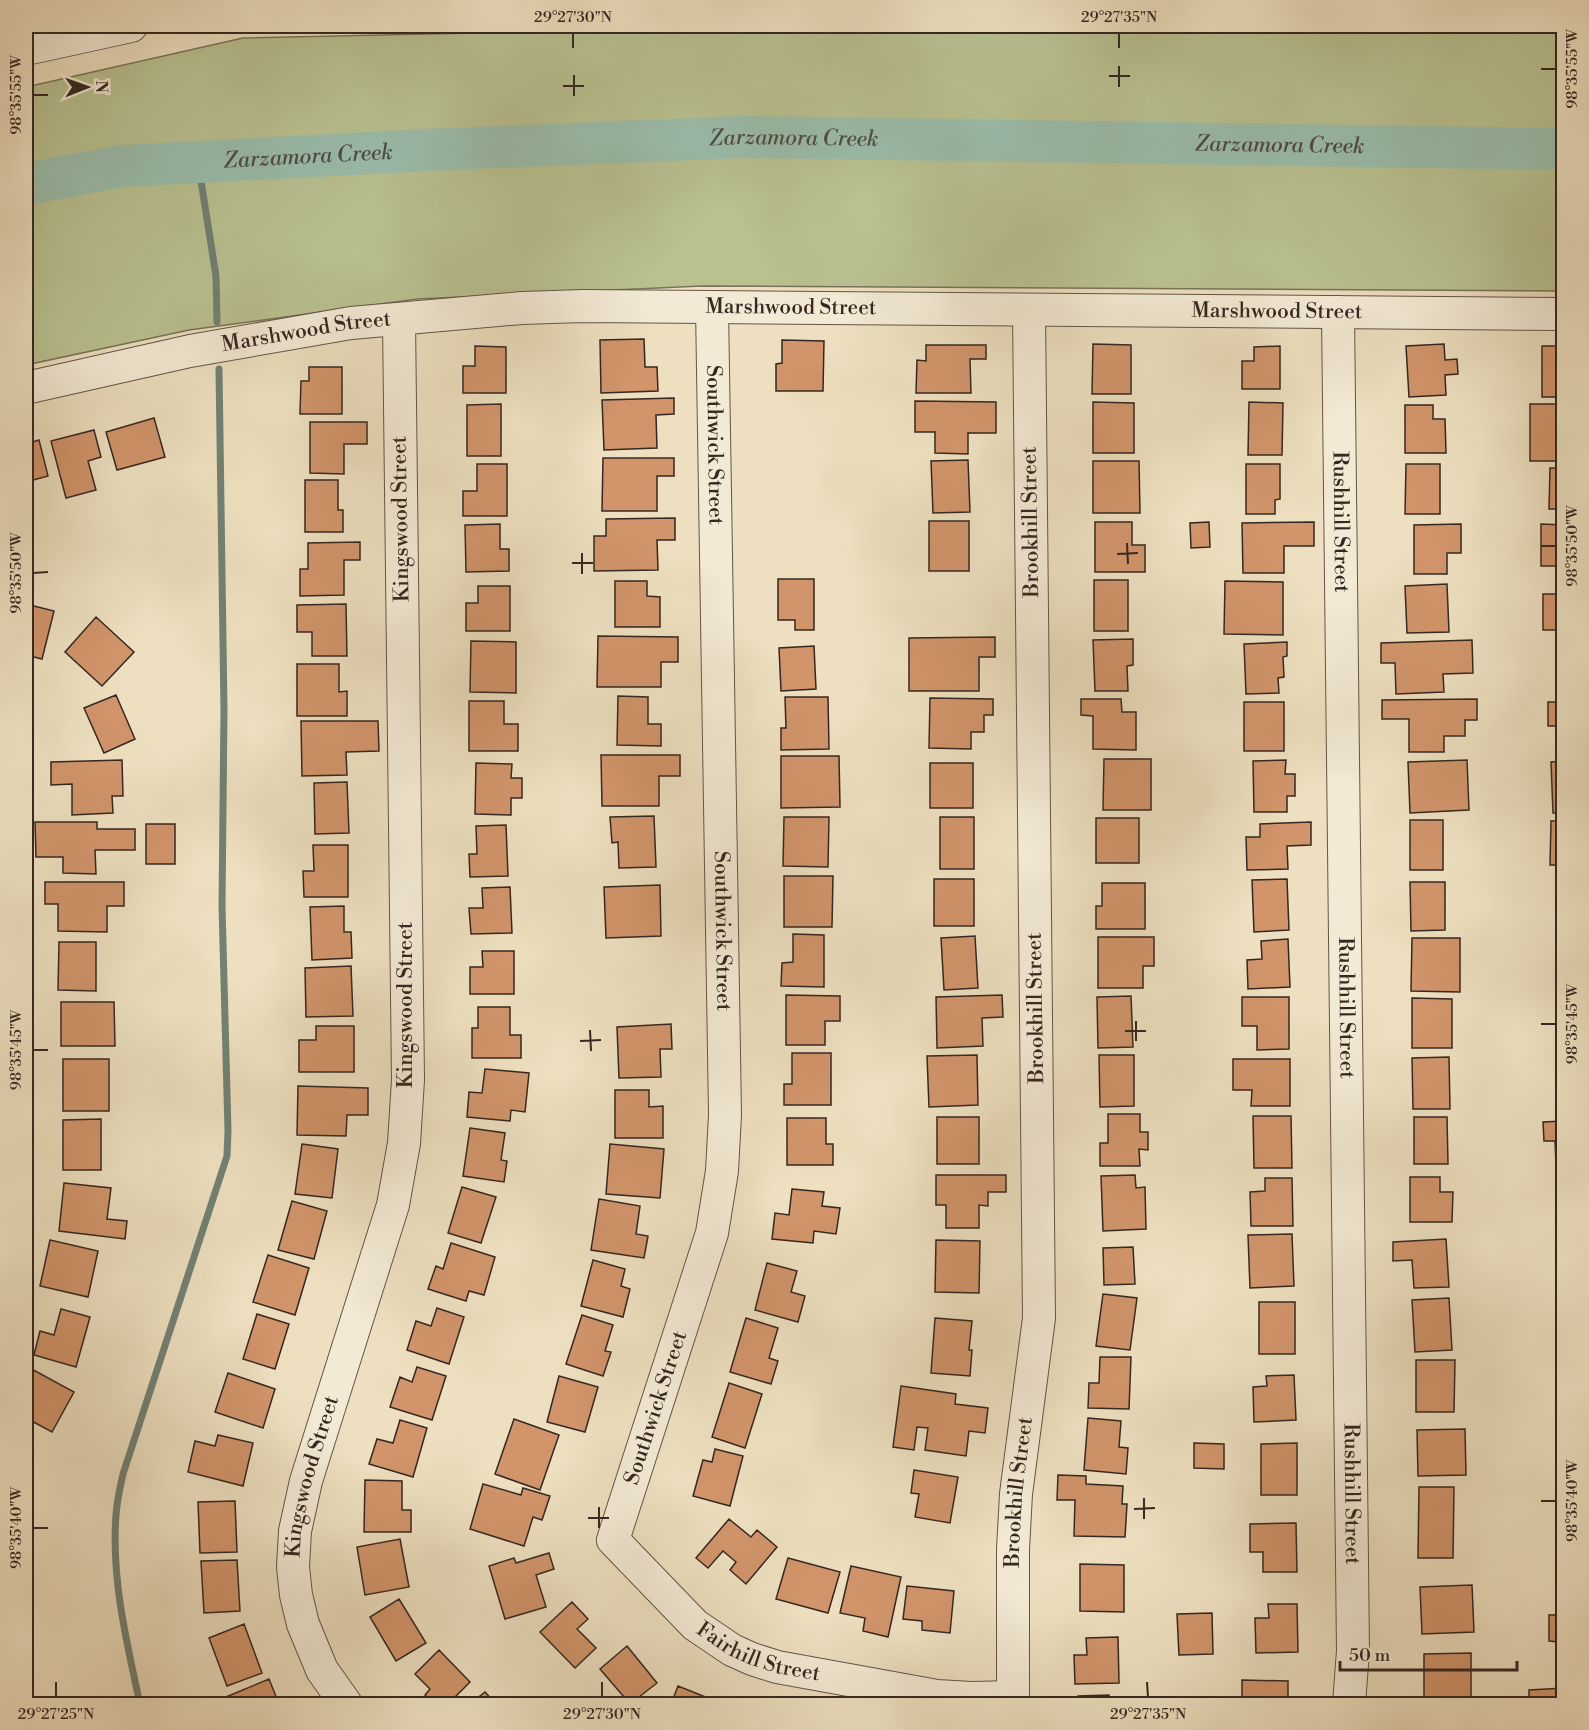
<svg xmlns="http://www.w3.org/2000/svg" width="1589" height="1730" viewBox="0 0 1589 1730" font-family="'Libre Bodoni',serif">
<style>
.green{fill:#b9c191;stroke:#777459;stroke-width:1.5}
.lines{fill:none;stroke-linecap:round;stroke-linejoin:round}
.stream{stroke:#728174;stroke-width:7}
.river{stroke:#9abdab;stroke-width:42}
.building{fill:#d1946b;stroke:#352721;stroke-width:1.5}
.minor-casing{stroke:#635548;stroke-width:34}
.minor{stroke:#f3ead5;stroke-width:32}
.ticks{fill:none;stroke:#352721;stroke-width:2}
.labels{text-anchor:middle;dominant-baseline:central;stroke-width:4.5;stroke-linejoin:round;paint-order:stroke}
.street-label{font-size:21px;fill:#352721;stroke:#f3ead5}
.water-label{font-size:22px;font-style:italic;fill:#4e4c44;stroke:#f3ead5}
.neatline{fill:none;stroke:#352721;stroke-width:2}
.ticks-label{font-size:15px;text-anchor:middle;fill:#352721}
</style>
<rect width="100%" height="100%" fill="#eddfbf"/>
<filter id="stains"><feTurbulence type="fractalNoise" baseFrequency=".00333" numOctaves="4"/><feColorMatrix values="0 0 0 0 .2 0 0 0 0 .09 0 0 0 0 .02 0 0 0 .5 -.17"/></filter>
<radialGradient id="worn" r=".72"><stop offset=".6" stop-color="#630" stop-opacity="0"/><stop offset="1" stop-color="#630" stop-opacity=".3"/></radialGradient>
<path class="green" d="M792 26H1563V291L702 286 417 299 189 330 26 365V87L243 38Z"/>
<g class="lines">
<path class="stream" d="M198 162 216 276 217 322
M140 1704C127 1644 111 1578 116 1515 117 1501 120 1487 123 1474L227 1156 228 1131 222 906 224 710 219 369"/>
<path class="river" id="s1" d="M26 184 123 166 427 150 745 137 1564 149"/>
</g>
<path class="building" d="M644 339 645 367H657L658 391 601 393 600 340Z
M782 340 824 341 823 391H776V364L782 363Z
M1093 344 1131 345V394H1092Z
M1444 344 1445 360 1457 359 1458 374 1445 375 1446 395 1409 397 1406 346Z
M926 345H986V359H970L971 393H916L917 360 926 361Z
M475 346 506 347V393H463V366H475Z
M1280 346V389H1242V361H1254V347Z
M1542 346H1564V397H1542Z
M309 367H342V414H300L301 381H309Z
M674 398V414L656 415 657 448 604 450 602 400Z
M915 401 996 402V433H968V454L935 453V432H915Z
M1093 402 1134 403V453H1093Z
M1249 402 1283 403 1282 455H1248Z
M501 404V456H467V405Z
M1530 404H1564V461H1530Z
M1405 405H1433V419H1445L1446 453H1405Z
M154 418 165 457 117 470 106 432Z
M310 422H367V444H344V474L310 473Z
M94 430 101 457 88 461 96 490 66 498 51 441Z
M39 440 48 476 26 482V444Z
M603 458H674V476H657V511H602Z
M968 460 970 512 933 513 931 461Z
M1093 461H1139L1140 513H1093Z
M477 464H507V516H463V491H477Z
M1246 464H1280V499L1275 500V514H1246Z
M1406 464H1440V514H1405Z
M1550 468H1564V509H1549Z
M305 480H338V510H343V532H305Z
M675 518V540H657L658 570 594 571V536H606V519Z
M929 521H969V571H929Z
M1095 522H1132V545H1145V572H1095Z
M1209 522 1210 547 1191 548 1190 523Z
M1314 522V546H1284V573H1243L1242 523Z
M500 524V549H509V571L466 572 465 525Z
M1461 524V553H1447V574H1414V525Z
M1541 524 1564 525V566H1541Z
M360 542V560H344V595L300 596V569H308V543Z
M778 579H814V630H795V620H778Z
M1094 580H1128V631H1094Z
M615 581H647V596L660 597V627H615Z
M1225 581 1283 582V635L1224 634Z
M1447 584 1449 632 1407 633 1405 586Z
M478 586H510V631H466V603H478Z
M1543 594H1564V630H1543Z
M26 604 54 611 42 659 26 655Z
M346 604 347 656H312V632H297V605Z
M96 617 134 652 102 686 65 652Z
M598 636 678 637V662H661V687H597Z
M995 637V657H979V691H909V638Z
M1133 639V665L1127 666 1128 691H1095L1093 640Z
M1472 640 1473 673 1443 674 1444 692 1396 694 1395 663H1381V643Z
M471 641 516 642V693L470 692Z
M1287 642V656L1283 657 1284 677 1278 678 1279 693 1246 694 1244 644Z
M814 646 816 689 781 691 779 648Z
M1557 653H1564V693H1557Z
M297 664H339V692L347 691V716H297Z
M116 695 135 739 104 753 84 708Z
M618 696 648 697V724H661V746L617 745Z
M785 697H828L829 749 781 750V728H786Z
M930 698 993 699V715H984V732H971V749L929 748Z
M1081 699H1121L1122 712H1136V750L1093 749V716L1081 715Z
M1477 699V720H1465V736H1444V752H1409V719H1382V700Z
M469 701H504V724H518V751H469Z
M1244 702H1284V751H1244Z
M1548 702H1564V741L1563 726H1548Z
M301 721H378L379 751 346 752 347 775 302 776Z
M601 755H680V776H659V806H602Z
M781 756H839L840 807 781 808Z
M1104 759H1151V810H1103Z
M122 760 123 796H112L113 813 72 815V784L51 785V762Z
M1286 760 1285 774H1295V796H1287V812H1254L1253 761Z
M1467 760 1469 810 1410 813 1408 762Z
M1564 761V813H1553L1551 762Z
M476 763 512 764 511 778H522V798H511V815L475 814Z
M930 763H973V808H930Z
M347 782 349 833 315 834 314 783Z
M654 816 656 867 619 868 618 842 612 843 610 817Z
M784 817H829L828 867 783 866Z
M940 817H974V869H940Z
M1096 818H1139V863H1096Z
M1410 820H1443V870H1410Z
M1551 821H1564V865H1550Z
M35 822H97V829H135V850H95L96 874 63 873V857H36Z
M1311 822V845L1287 846 1288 869 1247 870 1246 837H1260V824Z
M146 824H175V864H146Z
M506 825 508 876 470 877 469 854H477L476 826Z
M313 845H348V897H304L303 871H314Z
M784 876H833L832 927H784Z
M934 879H974V926H934Z
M1287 879 1289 930 1254 932 1252 880Z
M1558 881H1564V933H1558Z
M45 882H124V906H107V932L58 931V904H45Z
M1410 882H1445V930L1411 931Z
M1102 883H1145V929H1096V906H1102Z
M660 885 661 936 606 938 604 887Z
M510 887 512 933 471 934 469 908H483L482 888Z
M344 906V932H351L352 958 312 960 310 907Z
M793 934 824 935V987L781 986 782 963 793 962Z
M975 936 978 988 944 990 941 938Z
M1098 937H1154V966H1143V988H1098Z
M1412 938H1460V992L1411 991Z
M1288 939 1290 987 1248 989 1247 960 1262 959 1261 941Z
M59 942H96V991L58 990Z
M482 951H514V994H470V967H483Z
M351 966 353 1016 306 1017 305 968Z
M786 995 840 996V1021H825V1045H786Z
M1002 995 1003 1017 982 1018 983 1046 937 1048 936 997Z
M1131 996 1133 1047 1098 1048 1097 997Z
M1242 997H1289V1049L1257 1050V1026H1242Z
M1412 998 1452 999V1048H1412Z
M61 1002H114L115 1046H61Z
M478 1007H510V1035H521V1058H472V1028H478Z
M671 1024 672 1049H660L661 1077 619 1078 617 1027Z
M316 1026H354V1072H299V1040H316Z
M792 1053H831V1105H784V1084H792Z
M977 1055 978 1105 929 1107 927 1056Z
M1099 1055H1134V1106L1100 1107Z
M1449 1057 1450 1109H1413L1412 1058Z
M63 1059H109V1111H63Z
M1233 1059H1290V1106H1251L1252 1090H1233Z
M485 1069 529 1073 525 1112 511 1110 510 1121 467 1117 469 1092 482 1093Z
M298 1086 368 1088V1115H347L346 1136 297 1135Z
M615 1090H649V1107L663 1106V1138H615Z
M1108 1114H1140V1132H1148V1150L1139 1149 1140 1166H1100V1143H1108Z
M1253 1116H1291L1292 1168H1254Z
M937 1117H979V1164H937Z
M1414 1117H1447L1448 1164H1414Z
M787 1118H826V1144H833V1165H787Z
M101 1119V1170H63V1120Z
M1564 1121V1165H1556L1555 1141H1544L1543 1122Z
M470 1128 505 1133 501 1160 507 1161 504 1182 463 1176Z
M302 1144 338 1149 332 1198 295 1194Z
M610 1144 664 1149 660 1198 606 1194Z
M936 1175H1006V1192H988V1206L979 1205V1228H946V1205H936Z
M1135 1175 1136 1188 1145 1187 1146 1229 1103 1231 1101 1176Z
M1410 1177H1440V1192H1453L1452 1222H1410Z
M1265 1178H1292L1293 1226H1251L1250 1192 1265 1191Z
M64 1183 111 1188 107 1219 127 1221 125 1239 59 1231Z
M462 1187 496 1197 481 1243 448 1233Z
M792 1189 824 1192 822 1206 840 1208 836 1234 814 1231 813 1243 772 1239 775 1213 789 1215Z
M599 1199 640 1206 636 1234 648 1236 644 1258 591 1250Z
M292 1201 327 1211 314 1259 278 1250Z
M1292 1234 1294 1286 1250 1288 1248 1235Z
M1446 1239 1449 1287 1414 1288 1412 1260 1393 1261V1242Z
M50 1240 98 1251 88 1297 40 1286Z
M936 1240 980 1241 979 1293 935 1292Z
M451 1243 495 1257 484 1295 469 1291 466 1301 428 1289 436 1266 443 1269Z
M1133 1247 1135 1284 1104 1285 1103 1248Z
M268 1255 309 1268 295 1315 253 1302Z
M593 1260 625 1269 621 1286 630 1289 623 1317 581 1306Z
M767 1263 797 1271 791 1292 805 1296 798 1322 755 1310Z
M1103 1294 1137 1298 1130 1350 1096 1346Z
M1449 1298 1452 1350 1415 1352 1412 1300Z
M1259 1302H1295V1354H1259Z
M437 1308 464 1317 449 1364 407 1350 416 1321 431 1326Z
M61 1309 90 1317 76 1367 34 1355 40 1331 54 1335Z
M257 1314 289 1324 275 1369 243 1359Z
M582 1315 613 1325 605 1351 611 1352 603 1376 566 1364Z
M746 1318 778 1328 769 1358 778 1361 771 1384 730 1372Z
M935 1318 972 1321 969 1350H972L970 1376 931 1373Z
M1100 1357H1131L1129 1409 1088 1408 1089 1383H1099Z
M1416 1360H1455L1454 1412H1416Z
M1559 1360H1564V1389H1559Z
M26 1366 74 1392 52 1432 26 1418Z
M417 1367 446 1376 432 1420 390 1407 400 1377 412 1382Z
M228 1373 275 1389 263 1428 215 1412Z
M1294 1375 1296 1420 1254 1422 1253 1387 1267 1386 1266 1376Z
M559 1376 598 1387 585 1432 547 1422Z
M729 1383 762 1394 745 1448 712 1437Z
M901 1386 956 1394 955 1404 988 1408 985 1433 969 1431 966 1456 925 1450 928 1428 917 1427 914 1450 893 1447Z
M1088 1418 1121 1421 1119 1447 1128 1448 1126 1474 1084 1470Z
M514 1419 559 1435 540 1490 495 1474Z
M400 1420 427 1428 413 1477 369 1464 377 1439 393 1443Z
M1465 1429 1466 1475 1418 1476 1417 1430Z
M218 1435 253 1443 243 1486 188 1472 195 1441 215 1446Z
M1194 1443 1224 1444V1469L1194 1468Z
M1297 1443V1495H1261V1444Z
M715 1449 743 1456 730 1506 693 1496 703 1460 712 1462Z
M914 1470 958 1477 950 1523 915 1517 919 1494 911 1493Z
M1058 1475 1086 1476V1484L1123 1486 1122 1504H1127L1125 1537 1074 1536 1075 1500H1057Z
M365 1480 402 1481V1510H411V1532H364Z
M483 1484 521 1495 523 1488 550 1496 542 1520 533 1517 524 1546 470 1529Z
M1419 1487H1454L1453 1558H1418Z
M235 1501 237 1552 200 1553 198 1502Z
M729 1519 751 1537 757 1530 777 1547 746 1584 730 1570 736 1562 723 1551 708 1568 696 1558Z
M1296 1523 1297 1572H1263V1552H1250V1524Z
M400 1539 409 1587 365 1595 357 1547Z
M549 1553 554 1569 536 1575 546 1607 505 1619 489 1566 514 1558 516 1563Z
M788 1558 840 1572 828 1613 776 1599Z
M237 1560 240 1611 204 1613 201 1561Z
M1080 1564 1124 1565V1612L1080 1611Z
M851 1566 901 1577 888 1637 863 1631 865 1618 840 1613Z
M1472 1585 1474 1632 1422 1634 1420 1587Z
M907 1586 954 1591 950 1633 922 1630V1621L903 1619Z
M399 1599 426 1643 396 1661 370 1617Z
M572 1602 588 1619 577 1629 596 1648 575 1668 540 1632Z
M1268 1604H1297L1298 1652 1256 1653 1255 1618H1269Z
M1212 1613 1213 1654 1179 1655 1177 1614Z
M1549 1615H1564V1655H1560V1642L1549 1641Z
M244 1624 262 1673 227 1686 209 1638Z
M1118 1637 1119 1683 1075 1684 1074 1655H1087L1086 1638Z
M627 1646 657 1683 630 1704 600 1669Z
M439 1650 470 1682 448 1704H434L425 1695 430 1689 415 1674Z
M1471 1653V1697H1424V1654Z
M269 1679 279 1704H229L226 1697Z
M1242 1680 1288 1681V1704H1242Z
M678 1686 723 1704H671Z
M1564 1688V1704H1529V1690Z
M485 1692 496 1704H470Z
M1109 1695 1110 1704H1078V1696Z"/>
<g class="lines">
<defs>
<g id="minor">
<path d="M26 49 131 26"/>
<path id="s2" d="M712 307 725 1115 722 1171 712 1233 613 1540 695 1625 732 1650 752 1659 777 1667 937 1696 971 1698 1013 1697"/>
<path id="s3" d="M1338 312 1353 1651 1349 1704"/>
<path id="s4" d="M26 388 190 351 351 323 522 308 583 306 712 307 1564 314"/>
<path id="s5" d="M346 1704 322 1670 303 1624 296 1595 293 1567 295 1531 306 1481 393 1205 404 1143 408 1080 399 320"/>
<path id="s6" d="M1013 1704V1549L1016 1494 1039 1318 1029 310"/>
</g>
</defs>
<use href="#minor" class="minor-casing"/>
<use href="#minor" class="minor"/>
</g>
<path class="ticks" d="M573 33V48M1119 33V48M1119 66V87M1541 69H1556M574 75V96M1109 76H1130M563 86H584M33 95H48M1127 543 1128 564M1541 546H1556M582 553V574M1117 554 1138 553M572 563H593M33 573 48 572M1136 1021V1041M1541 1024H1556M590 1030 591 1051M1125 1031H1146M580 1041 601 1040M33 1050H48M1144 1498V1519M1541 1501H1556M599 1507V1528M1134 1509 1155 1508M588 1518H609M33 1528H48M56 1682V1697M602 1682V1697M1147 1682 1148 1697"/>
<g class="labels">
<g class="street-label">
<text stroke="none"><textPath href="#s4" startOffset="772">Marshwood Street</textPath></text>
<text stroke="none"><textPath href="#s4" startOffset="1258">Marshwood Street</textPath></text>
<text stroke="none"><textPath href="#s4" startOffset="286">Marshwood Street</textPath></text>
<text stroke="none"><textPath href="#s2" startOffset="138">Southwick Street</textPath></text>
<text transform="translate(401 519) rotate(-91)">Kingswood Street</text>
<text transform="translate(1031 522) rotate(-91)">Brookhill Street</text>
<text stroke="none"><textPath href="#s3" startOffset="210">Rushhill Street</textPath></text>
<text stroke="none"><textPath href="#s2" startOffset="624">Southwick Street</textPath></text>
<text transform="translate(406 1005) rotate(-90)">Kingswood Street</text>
<text transform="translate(1036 1008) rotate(-91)">Brookhill Street</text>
<text stroke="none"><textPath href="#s3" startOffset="696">Rushhill Street</textPath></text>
<text transform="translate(656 1408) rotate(-72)">Southwick Street</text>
<text stroke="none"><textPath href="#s5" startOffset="242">Kingswood Street</textPath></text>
<text stroke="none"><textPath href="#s6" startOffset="212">Brookhill Street</textPath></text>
<text stroke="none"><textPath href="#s3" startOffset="1182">Rushhill Street</textPath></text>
<text stroke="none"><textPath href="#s2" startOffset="1438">Fairhill Street</textPath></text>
</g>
<g class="water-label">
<text stroke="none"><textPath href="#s1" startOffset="770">Zarzamora Creek</textPath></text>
<text stroke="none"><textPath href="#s1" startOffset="1256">Zarzamora Creek</textPath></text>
<text stroke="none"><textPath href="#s1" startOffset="284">Zarzamora Creek</textPath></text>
</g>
</g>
<rect width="1589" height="1730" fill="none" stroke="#eddfbf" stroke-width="66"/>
<g transform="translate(87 87) rotate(89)" stroke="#f3ead5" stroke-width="4.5" paint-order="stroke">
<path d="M0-4.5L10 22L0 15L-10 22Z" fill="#352721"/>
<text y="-9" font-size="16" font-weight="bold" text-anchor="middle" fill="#352721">N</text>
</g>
<path d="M1340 1661v9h177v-9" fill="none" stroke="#352721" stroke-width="3"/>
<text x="1349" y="1661" font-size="18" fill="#352721" stroke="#f3ead5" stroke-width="4.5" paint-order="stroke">50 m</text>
<rect x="33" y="33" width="1523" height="1664" class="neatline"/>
<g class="ticks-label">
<text x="573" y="22">29°27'30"N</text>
<text x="1119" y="22">29°27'35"N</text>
<text transform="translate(1572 69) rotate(-90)" y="5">98°35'55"W</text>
<text transform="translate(16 95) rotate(-90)" y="5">98°35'55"W</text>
<text transform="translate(1572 546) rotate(-90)" y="5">98°35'50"W</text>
<text transform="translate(16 573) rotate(-90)" y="5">98°35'50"W</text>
<text transform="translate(1572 1024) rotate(-90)" y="5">98°35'45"W</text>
<text transform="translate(16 1050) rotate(-90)" y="5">98°35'45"W</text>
<text transform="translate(1572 1501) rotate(-90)" y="5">98°35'40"W</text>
<text transform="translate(16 1528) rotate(-90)" y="5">98°35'40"W</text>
<text x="56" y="1719">29°27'25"N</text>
<text x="602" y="1719">29°27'30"N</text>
<text x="1148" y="1719">29°27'35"N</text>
</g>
<rect width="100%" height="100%" filter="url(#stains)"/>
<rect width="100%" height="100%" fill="url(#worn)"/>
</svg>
